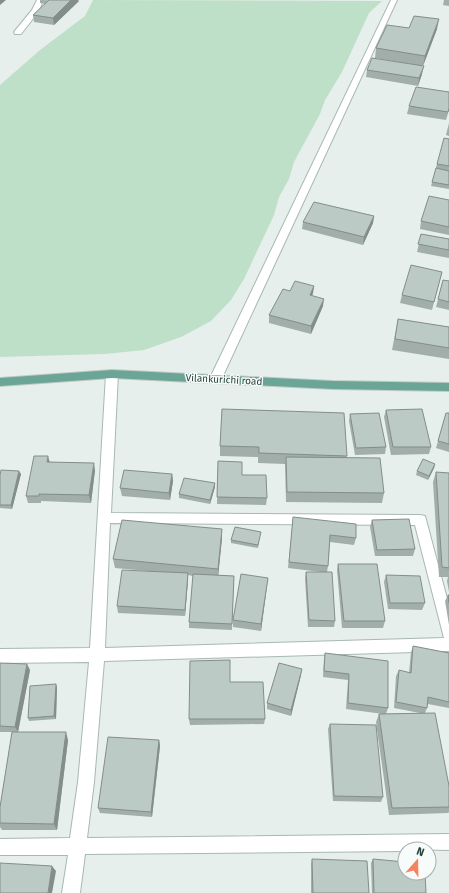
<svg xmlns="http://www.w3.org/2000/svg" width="449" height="893" viewBox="0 0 449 893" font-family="'Fira Sans',sans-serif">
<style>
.green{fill:#bfe0c8}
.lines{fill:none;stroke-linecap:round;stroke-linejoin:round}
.minor-casing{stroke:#a8b8b2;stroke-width:2}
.major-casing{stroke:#c2cac8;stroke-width:2}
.minor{fill:#fff;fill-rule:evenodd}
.major{fill:#6aa596;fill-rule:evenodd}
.wall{fill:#a1aea9}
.shaded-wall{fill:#838d89}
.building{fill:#bbcac4;stroke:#838d89}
.labels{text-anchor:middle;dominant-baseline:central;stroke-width:3;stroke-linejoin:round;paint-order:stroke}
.street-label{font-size:10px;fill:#24423a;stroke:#f7fbf9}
</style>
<rect width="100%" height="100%" fill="#e6efeb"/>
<path class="green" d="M93 0 382 1 369 13 342 72 325 100 320 114 294 162 289 179 279 197 274 215 244 279 231 300 211 321 181 337 144 350 105 354 0 357V85L40 50 85 16Z"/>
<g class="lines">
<defs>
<path id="minor" d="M37 0H43L39 11 21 34H15L14 32 32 10Z
M391 0H397L221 380 219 383H211L209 380Z
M112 370 116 371 118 374 111 513 420 515 425 516 449 606V651L104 661 94 782 87 838 449 834V850L405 849V851L85 854 80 893H62L68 855H0V839L70 838 78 782 89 662 0 663V649L90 648 106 374 108 371ZM110 523 415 525 444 638 105 648Z"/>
<path id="major" d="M112 370 333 381 449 383V391L333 389 112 378 0 386V378Z"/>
</defs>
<use href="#minor" class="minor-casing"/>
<use href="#major" class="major-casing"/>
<use href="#minor" class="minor"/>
<use href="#major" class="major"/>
</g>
<path class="wall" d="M40 0 79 1 54 25 34 22 33 15 45 4 40 3Z
M444 0H449V6L443 5Z
M409 28 437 29 423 66 375 58 376 48Z
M367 70 422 74 418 86 366 77Z
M449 92V110L446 120 407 114 409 106Z
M449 123V136L446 135Z
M449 139V189L431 186 437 164Z
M449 200V235L420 229 421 221Z
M374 216 373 223 363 245 302 229 303 222Z
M421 234 449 239V258L417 252Z
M442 272 432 310 400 303 402 295Z
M443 280 449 281V310L436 307Z
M314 286 313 293 312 296 323 306 311 334 269 323V315L290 291Z
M398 319 449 327V359L392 350Z
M222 409 347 456 346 458 384 493 382 503 286 502 285 464 258 463V457L220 456V446Z
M386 410 431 447 429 454 391 455 384 417Z
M446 413H449V452L436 448Z
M350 414 386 447 385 454 355 455 349 421Z
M218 461 242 475 267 498 266 505 217 504Z
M50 462 95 470 91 503 41 501V503H28L26 496Z
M435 464 434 468 428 480 416 475 417 471Z
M436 472 449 473V592L447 581 448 577H439L433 482Z
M21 474 12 509 0 508V475Z
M172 474 173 481 170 500 122 496 120 488Z
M215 487 210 504 179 498V494Z
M293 517 356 538 354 545 330 542 328 566 327 572 335 621 334 627H308L305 578 306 572H321L288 568Z
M372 520 415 549 413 556H375L370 527Z
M222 529V538L218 575 234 576 232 630 189 628V622L193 576 188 575V580L185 616 118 613 117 606 148 571 115 568 113 559Z
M260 536 258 548 231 543V540Z
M338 564 385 621 383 628H342L337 570Z
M386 575 425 603 422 610 388 609 384 582Z
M268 578 261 631 233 627V620Z
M448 595H449V625L445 601Z
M413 646 449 653V708L428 704 427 708 425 713 449 786V812L448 813 389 815 376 722 379 714H383L346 709 348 680 323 677 324 659 325 653 388 708 386 714 420 713 394 708 396 676 399 670 409 673 411 652Z
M0 663 30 670 18 732 68 740 57 830H2L0 827V807L12 732H0Z
M301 675 291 716 267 709V703Z
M230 682 265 719 264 724 190 725 189 719Z
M57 687 56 719 29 721 28 718Z
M330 724 383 797 381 802 333 801 328 729Z
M159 740 160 746 152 817 100 813 98 808Z
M312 859 369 893H311V864Z
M373 859 426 893H372L371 863Z"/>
<path class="shaded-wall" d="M0 0H6L0 5Z
M71 0H78L79 1 54 25 53 18Z
M439 19 437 29 423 66 425 56Z
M424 66 422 74 418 86 419 78Z
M374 216 373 223 363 245 364 237Z
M314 286 313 293 309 303 310 295Z
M324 299 323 306 311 334V326Z
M48 456 50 463 47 462Z
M94 463 95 470 91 503 89 495Z
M435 464 434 468 428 480 429 476Z
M19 471 21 474 12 509 11 505Z
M172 474 173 481 170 500 169 493Z
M215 483V487L210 504V500Z
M222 529V538L218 578V569Z
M188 573V580L185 616V610Z
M268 578 267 585 261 631V624Z
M27 664 30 670 18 732 15 727Z
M302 669 301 675 291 716V710Z
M56 684 57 687 56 719 54 716Z
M66 732 68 740 57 830 54 824Z
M159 740 160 746 152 817 151 812Z
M52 866 56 871 52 893H48Z"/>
<path class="building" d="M49 0H71L53 18 33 15Z
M414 16 439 19 425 56 376 48 387 25 409 28Z
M372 58 424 66 419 78 367 70Z
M416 87 449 92V108L448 112 409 106Z
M444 138 449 139V166L437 164Z
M436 168 449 171V185L432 182Z
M429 196 449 200V227L421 221Z
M314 202 374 216 364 237 303 222Z
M421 234 449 239V250L418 244Z
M411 265 442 272 434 302 402 295Z
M443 280 449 281V302L438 299Z
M295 281 314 286 310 295 324 299 311 326 269 315 283 289 290 291Z
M398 319 449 327V348L395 339Z
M222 409 344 413 347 456 259 453V447L220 446Z
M422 409 431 447H393L386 410Z
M379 413 386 447 356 448 350 414Z
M446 413H449V444L438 441Z
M34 456H48L47 462 94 463 89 495 39 494V496H26Z
M286 457 380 458 384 493 287 492Z
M423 459 435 464 429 476 417 471Z
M218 461 242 462V475H266L267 498 217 497Z
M1 470 19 471 11 505H0V475Z
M124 470 172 474 169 493 120 488Z
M436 472 449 473V568L442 567Z
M184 478 215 483 210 500 179 494Z
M293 517 356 524V538L330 535 328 566 289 562Z
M409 519 415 549 377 550 372 520Z
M122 520 222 529 218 569 113 559Z
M235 527 261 532 258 545 231 540Z
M338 564H377L385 621H344Z
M122 570 188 573 185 610 117 606Z
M306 572H332L335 621 309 620Z
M193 574 234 576 232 624 189 622Z
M241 574 268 578 261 624 233 620Z
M386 575 420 576 425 603H390Z
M448 595H449V603Z
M413 646 449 653V702L428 697 427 708 396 702 399 670 411 673Z
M325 653 388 661V708L348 703 349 674 324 671Z
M230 660V682H263L265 719H189L190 661Z
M0 663 27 664 15 727 0 726Z
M279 663 302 669 291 710 267 703Z
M56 684 54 716 28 718 30 686Z
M435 713 449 786V807L392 808 379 714Z
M330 724 376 725 383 797 334 796Z
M12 732H66L54 824 0 823V807Z
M108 737 159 740 151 812 98 808Z
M312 859 367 861 369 893H313Z
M373 859 405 862V873H425L426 893H374Z
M0 863 52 866 48 893H0Z"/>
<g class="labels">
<g class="street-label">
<text transform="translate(224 380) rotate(3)">Vilankurichi road</text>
</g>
</g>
<g transform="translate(417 861) rotate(20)"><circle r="19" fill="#f7fbf9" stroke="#a3b1ad"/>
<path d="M0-3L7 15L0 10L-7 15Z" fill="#f4845f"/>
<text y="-6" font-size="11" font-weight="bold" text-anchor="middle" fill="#24423a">N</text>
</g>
</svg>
